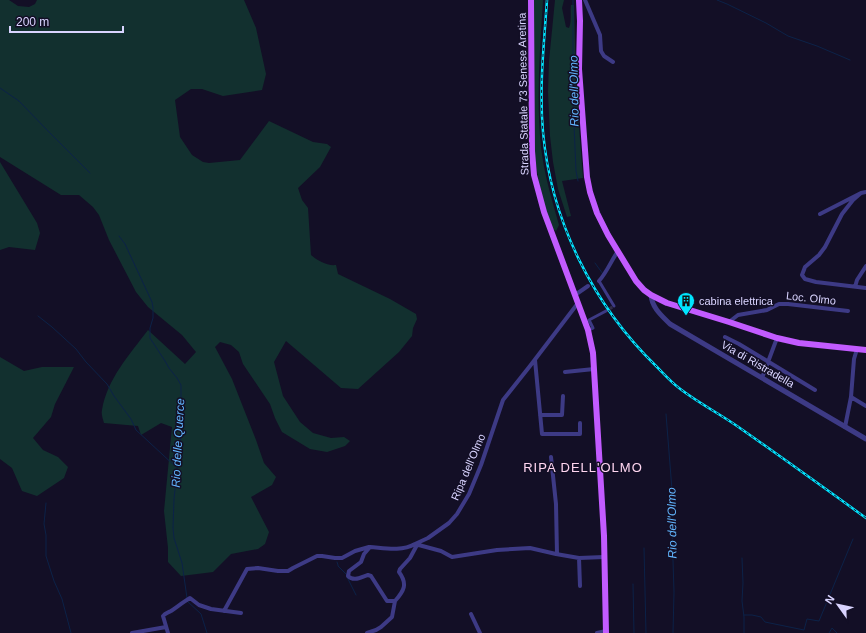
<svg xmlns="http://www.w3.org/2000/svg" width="866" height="633" viewBox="0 0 866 633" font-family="Helvetica,sans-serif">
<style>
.green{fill:#12302f}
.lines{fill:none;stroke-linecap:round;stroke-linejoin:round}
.stream{stroke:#0c2248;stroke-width:1}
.pedestrian-tunnel{stroke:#312d47;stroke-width:3;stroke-dasharray:3 1.5;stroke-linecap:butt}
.pedestrian{stroke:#3d3a85;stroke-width:3}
.minor{stroke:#3d3a85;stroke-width:4}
.tertiary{stroke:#3d3a85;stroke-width:5}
.primary{stroke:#c25bff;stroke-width:6}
.rail-casing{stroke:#00e5ff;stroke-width:2.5}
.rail{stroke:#130f26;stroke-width:1;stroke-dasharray:3;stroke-linecap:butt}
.labels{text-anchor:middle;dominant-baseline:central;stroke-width:3;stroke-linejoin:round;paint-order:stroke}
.street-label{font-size:11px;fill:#d9d4ff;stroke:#130f26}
.poi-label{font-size:11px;fill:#d9d4ff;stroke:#130f26;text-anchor:start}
.water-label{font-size:12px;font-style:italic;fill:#62b6ff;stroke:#130f26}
.quarter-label{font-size:13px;letter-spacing:1px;fill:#ffd6f0;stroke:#130f26}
</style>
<rect width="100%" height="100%" fill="#130f26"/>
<path class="green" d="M0 0H9L18 6 29 7 35 4 37 0H244L256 28 266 74 262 90 223 96 202 89H191L175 100 180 137 192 155 203 162 209 163 240 160 269 121 313 142 327 144 331 147 320 167 298 188 302 200 308 208 311 255C318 261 327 266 336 265L338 274 390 299 416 314 417 319 413 328 412 336 399 352 358 389 341 388 286 341 274 362 283 396 300 422 313 433 331 438 344 437 350 441 345 446 327 452 310 449 282 432 275 418 270 404 243 364 239 352 231 345 220 342 215 347 232 379 256 440 264 463 276 477 272 485 251 497 269 532 265 544 258 549 231 554 213 572 181 576 168 562V548L164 511 172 427 161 423 141 435 138 426 104 423C103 419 101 414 102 410 107 379 130 354 148 330L185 364 196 352 182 335 148 307 136 292 109 240 99 215 93 207 79 195H61L0 157Z
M534 0H543C540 49 536 98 541 147 544 174 552 200 559 225L556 231 553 229 546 211 539 183 535 158 534 106Z
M555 0H564L562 8 566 27 569 28C572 21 570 12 571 5H574C575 63 578 120 583 178L562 181 571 216 567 217 558 189 553 162 550 136 548 92 549 61Z
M0 162 37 223 40 233 35 250 9 247 0 250Z
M0 357 24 371 42 367H74L55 404 51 417 33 438 43 450 58 457 68 467 64 478 37 496 22 491 12 468 0 459Z"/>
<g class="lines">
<path class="stream" d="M573 0V101L576 171 578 181
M717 0 727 4 766 23 788 36 817 46 850 60
M0 88 19 101 46 129 90 173
M119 236 125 244 152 302 153 308V318L150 328V338L165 361 169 368 177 378 181 385V435L174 499 173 528 174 538 182 563 187 598
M595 263 603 274
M38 316 52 327 76 349 86 362 107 384 114 396 131 419 136 430 176 467
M666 414 672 490V529L674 592 673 633
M46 503 44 524 46 535V556L54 581 62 599 71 633
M644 548 646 633
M742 558 743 583 742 601 744 617V633
M337 562 338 565V566L347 575V577L356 595
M633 584 634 633
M187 601 201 614 207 633
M744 615H752L761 617 765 622 804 630 807 619 819 621 853 539
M829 633 832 628 837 633"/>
<path class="pedestrian-tunnel" d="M606 311 614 306"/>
<path class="pedestrian" d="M599 281 614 306
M588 330 593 328 589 320 606 311"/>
<path class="minor" d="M585 0 600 35 601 51 604 56 613 62
M861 193 853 200 842 214 825 247 819 255 805 267 802 275 805 279 816 282 866 288
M820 214 861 193 866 192
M599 281C607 272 611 261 618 251
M855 287 857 280 866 266
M575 295 588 286
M578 303 530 366 503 400 481 465 469 494 457 514 449 523 428 538 415 544 441 551 452 557 497 550 530 548 556 554 579 558 604 557
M729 322 738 315 767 310 779 304H788L848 311
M725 337 739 344 815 390
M535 360 542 434H580V423
M565 372 594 369
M762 378 777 338
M851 397 866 406
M540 415H562L563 396
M845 427 851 397 854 359 857 349
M551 457 556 504 557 554
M579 558 580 586
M395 601C404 591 408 584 399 572L400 569 410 558 417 545
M224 611 247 569 258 568 278 571H288L293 568 317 556H322L335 558H342L355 551 369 547
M471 614 480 633
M132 633 166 627
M168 633 163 616C165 613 167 613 171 611 177 607 183 602 190 598L199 605 211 609 241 613
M367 633 376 630 381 627 392 617 395 601H387L371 576 368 575C361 577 354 582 348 576L349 571 361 562 364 554 370 547C384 548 401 552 415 544
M597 633 606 631"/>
<path class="tertiary" d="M651 295C652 308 662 316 670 324L866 439"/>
<path class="primary" d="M531 0 532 151 534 175 544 212 588 330 593 353 604 536 606 633
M579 0 580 21 579 69 587 177 590 192 597 213 608 235 636 281 644 290 651 295 667 303 729 322 777 338 799 343 866 350"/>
<defs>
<path id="rail" d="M547 0C544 44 539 88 543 132 551 221 593 305 657 367 664 374 671 382 679 388 697 402 718 413 737 426 780 456 823 487 866 518"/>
</defs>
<use href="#rail" class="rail-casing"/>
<use href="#rail" class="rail"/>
</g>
<defs>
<symbol id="building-pin" viewBox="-11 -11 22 30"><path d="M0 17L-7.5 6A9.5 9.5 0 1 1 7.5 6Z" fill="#00e5ff" stroke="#130f26"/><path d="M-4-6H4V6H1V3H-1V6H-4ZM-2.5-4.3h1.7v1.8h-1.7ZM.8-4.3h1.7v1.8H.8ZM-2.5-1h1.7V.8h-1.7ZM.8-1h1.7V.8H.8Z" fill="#111"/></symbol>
</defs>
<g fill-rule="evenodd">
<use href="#building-pin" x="676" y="291" width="20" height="27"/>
</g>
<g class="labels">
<g class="street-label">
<text transform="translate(523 94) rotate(-91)">Strada Statale 73 Senese Aretina</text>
<text transform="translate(811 298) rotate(6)">Loc. Olmo</text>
<text transform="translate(758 364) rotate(30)">Via di Ristradella</text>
<text transform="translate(468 467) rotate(-67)">Ripa dell'Olmo</text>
</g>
<g class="poi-label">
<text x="699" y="301">cabina elettrica</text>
</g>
<g class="water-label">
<text transform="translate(574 91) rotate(-91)">Rio dell'Olmo</text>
<text transform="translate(178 443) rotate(-87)">Rio delle Querce</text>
<text transform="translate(672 523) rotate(-91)">Rio dell'Olmo</text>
</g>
<g class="quarter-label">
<text x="583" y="467">RIPA DELL'OLMO</text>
</g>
</g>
<g transform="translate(838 605) rotate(303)" stroke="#130f26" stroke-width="3" paint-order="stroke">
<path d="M0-3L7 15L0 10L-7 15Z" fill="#d9d4ff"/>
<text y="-6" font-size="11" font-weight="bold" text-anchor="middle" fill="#d9d4ff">N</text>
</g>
<path d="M10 26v6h113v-6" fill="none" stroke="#d9d4ff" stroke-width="2"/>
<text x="16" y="26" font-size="12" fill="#d9d4ff" stroke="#130f26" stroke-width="3" paint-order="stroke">200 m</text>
</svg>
